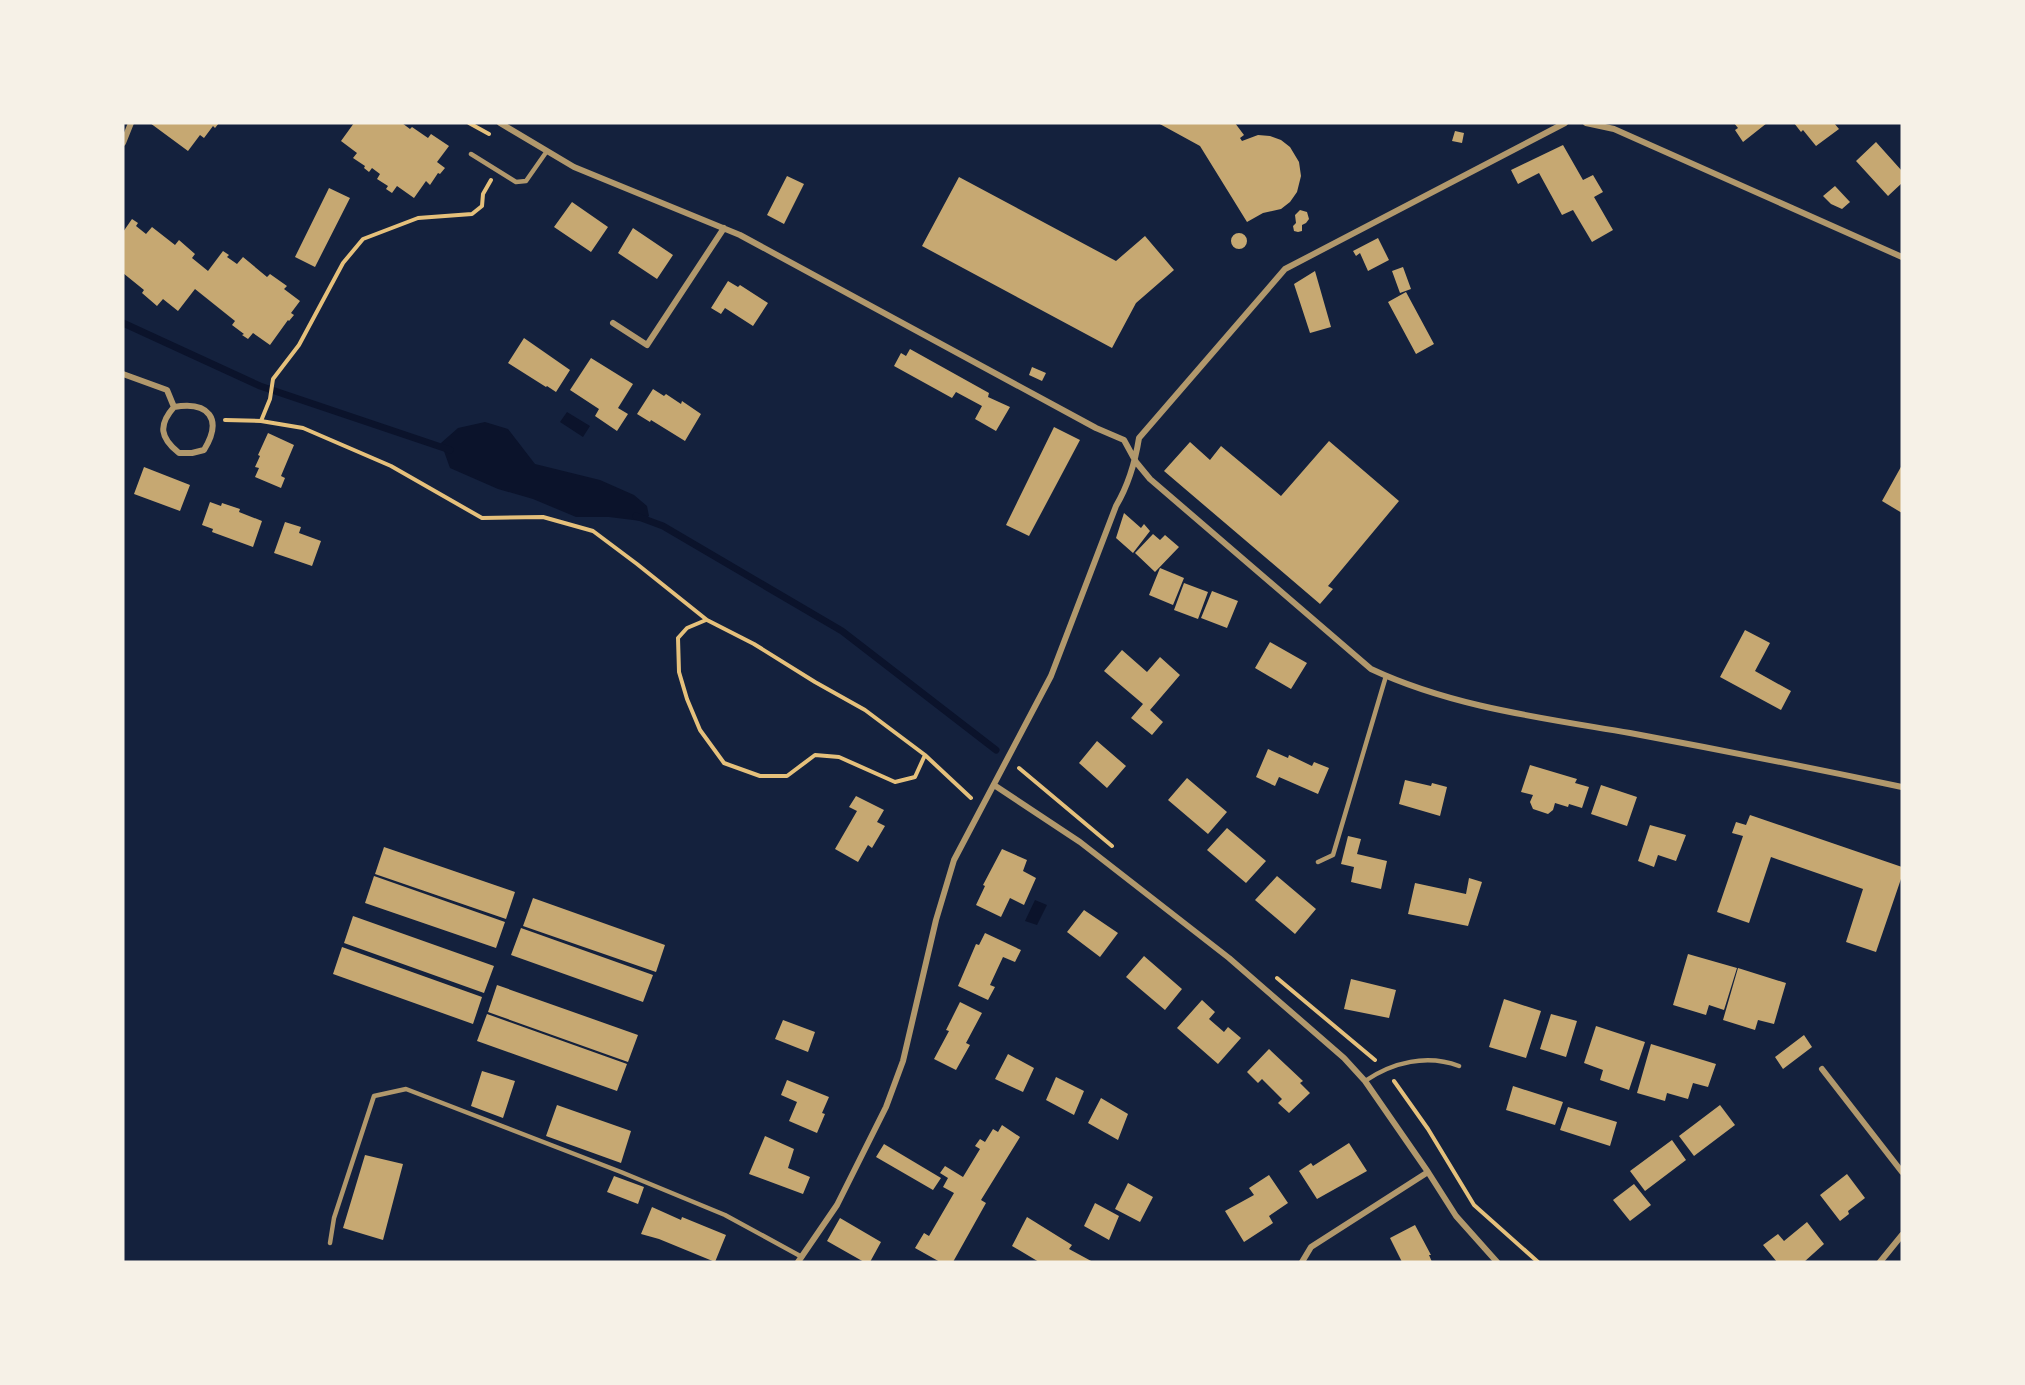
<svg xmlns="http://www.w3.org/2000/svg" width="2025" height="1385" viewBox="0 0 2025 1385" font-family="'Source Serif 4',serif">
<style>
.water{fill:#0b132b}
.lines{fill:none;stroke-linecap:round;stroke-linejoin:round}
.stream{stroke:#0b132b;stroke-width:7}
.building{fill:#c6a872}
.path{stroke:#e5c07b;stroke-width:4}
.service{stroke:#b1986c;stroke-width:4.5}
.minor{stroke:#b1986c;stroke-width:6}
</style>
<rect width="100%" height="100%" fill="#14213d"/>
<path class="water" d="M567 412 590 426 583 437 560 422Z
M485 422 508 429 535 464 600 480 634 495 647 506 649 516 641 521 609 517H576L533 499 498 489 450 468 441 443 458 428Z
M1035 900 1047 905 1037 925 1025 921Z"/>
<g class="lines">
<path class="stream" d="M123 323 260 386 450 450
M636 516 663 526 842 631 996 750"/>
</g>
<path class="building" d="M150 123H219L215 128 213 126 204 138 200 135 188 151Z
M354 123H402L410 129 412 127 428 138 431 134 449 146 437 162 445 168 440 174 438 173 430 185 426 181 414 198 397 186 392 193 386 189 388 186 377 179 380 174 372 168 369 172 364 168 365 166 353 158 357 153 341 141Z
M1158 123H1235L1244 135 1240 138 1242 141 1258 135 1270 136 1281 140 1290 147 1299 162 1301 176 1297 192 1290 202 1281 209 1263 213 1247 222 1200 146Z
M1734 123H1767L1743 142 1735 130 1738 128Z
M1794 123H1834L1839 129 1816 146 1803 130 1801 132Z
M1455 131 1464 133 1462 143 1452 141Z
M1876 142 1902 171V183L1888 196 1856 161Z
M1563 145 1583 180 1593 175 1603 192 1594 197 1613 230 1592 242 1573 210 1562 215 1539 173 1518 184 1511 170Z
M787 176 804 184 784 224 767 215Z
M959 177 1116 261 1145 236 1174 270 1136 303 1112 348 922 246Z
M1835 186 1850 202 1842 209 1831 204 1823 196Z
M329 188 350 198 315 267 295 257Z
M572 202 608 227 591 252 554 227Z
M1300 210 1307 212 1309 219 1306 223 1302 225V231L1298 232 1294 231 1293 226 1296 223 1295 215Z
M132 219 138 223 136 226 146 234 152 227 175 245 179 240 195 254 192 258 208 271 223 251 229 255 227 257 237 264 243 257 267 277 270 274 287 286 284 289 300 301 291 313 294 315 289 321 288 320 270 345 253 333 248 339 242 335 244 334 232 325 235 321 195 289 178 311 163 299 157 306 142 293 144 290 123 273V232Z
M633 228 673 255 657 279 618 253Z
M1231 241a8 8 0 1 1 16 0a8 8 0 1 1-16 0Z
M1378 238 1389 260 1368 271 1360 253 1356 256 1353 251Z
M1403 267 1411 289 1400 293 1392 271Z
M1315 271 1331 327 1310 333 1294 284Z
M728 281 738 287 740 285 768 303 753 326 725 308 721 314 711 308Z
M1406 292 1434 344 1416 354 1388 302Z
M524 338 570 370 556 392 547 386 546 387 508 363Z
M910 349 989 393 988 397 1010 407 996 431 975 419 982 406 956 392 952 398 894 366 901 353 906 356Z
M591 358 633 384 618 408 628 414 617 431 595 416 599 409 570 390Z
M1032 367 1046 373 1042 381 1029 375Z
M653 389 664 396 666 394 681 404 682 401 701 414 685 441 651 420 650 422 637 414Z
M1054 427 1080 440 1029 536 1006 525Z
M268 433 294 445 281 476 285 478 281 488 255 477 259 468 255 467 260 456 258 455Z
M1329 441 1399 501 1328 586 1333 589 1320 604 1164 471 1190 442 1210 460 1221 446 1281 496Z
M1902 465V513L1882 501Z
M144 467 190 485 180 511 134 494Z
M210 502 221 506 222 503 240 509 239 512 262 521 253 547 212 532 213 529 202 525Z
M1124 513 1141 528 1144 524 1150 531 1133 553 1116 538Z
M285 522 301 527 299 533 321 541 312 566 274 553Z
M1153 534 1160 540 1165 535 1179 547 1155 572 1135 553Z
M1160 568 1184 578 1173 605 1149 595Z
M1184 583 1208 592 1198 619 1174 610Z
M1212 591 1238 601 1227 628 1201 618Z
M1745 630 1770 643 1755 671 1791 691 1781 710 1720 677Z
M1270 642 1307 663 1291 689 1255 668Z
M1122 650 1147 672 1160 657 1180 675 1150 710 1163 722 1152 735 1131 718 1143 704 1104 671Z
M1097 741 1126 766 1107 788 1079 763Z
M1268 749 1288 758 1289 755 1312 766 1314 762 1329 768 1318 794 1279 777 1275 786 1256 777Z
M1530 765 1577 779 1575 783 1589 787 1582 808 1569 804 1568 807 1555 803 1553 810 1548 814 1533 809 1530 802 1533 795 1521 792Z
M1187 778 1227 812 1208 834 1168 800Z
M1405 780 1431 786 1432 783 1447 787 1440 816 1399 804Z
M1601 785 1637 797 1627 826 1591 814Z
M856 796 884 810 877 822 885 826 872 848 868 845 858 862 835 849 857 811 849 807Z
M1750 815 1902 867V876L1876 952 1846 942 1863 889 1771 857 1749 923 1717 912 1743 836 1732 833 1736 822 1746 825Z
M1650 825 1686 835 1676 861 1658 855 1654 867 1638 861Z
M1227 828 1266 861 1246 883 1207 850Z
M1348 836 1361 839 1357 854 1387 861 1381 889 1351 882 1354 867 1341 864Z
M384 847 515 892 506 919 375 874Z
M1002 849 1027 860 1023 871 1036 878 1024 905 1010 898 1001 917 976 905 985 886 983 885Z
M374 876 505 922 496 948 365 903Z
M1277 876 1316 909 1295 934 1255 900Z
M1469 878 1482 882 1468 926 1408 914 1415 883 1466 894Z
M533 898 665 945 656 972 523 926Z
M1084 910 1118 933 1100 957 1067 932Z
M353 916 494 966 484 993 344 943Z
M521 928 653 975 643 1002 511 955Z
M985 933 1021 950 1015 962 1003 957 990 985 995 987 988 1000 958 986 976 944 979 945Z
M342 947 482 997 473 1024 333 974Z
M1688 954 1737 968 1724 1010 1709 1005 1706 1015 1673 1005Z
M1144 956 1182 989 1165 1010 1126 977Z
M1738 968 1786 983 1774 1024 1758 1020 1755 1030 1723 1020Z
M1351 979 1396 990 1389 1018 1344 1009Z
M497 985 638 1035 628 1062 488 1012Z
M1504 999 1541 1011 1526 1058 1489 1047Z
M1202 1000 1215 1012 1209 1019 1224 1032 1228 1027 1241 1038 1218 1064 1177 1028Z
M960 1002 982 1013 966 1043 970 1045 956 1070 934 1059 949 1031 946 1030Z
M487 1014 627 1064 617 1091 477 1041Z
M1551 1014 1577 1021 1566 1057 1540 1049Z
M783 1020 815 1032 808 1052 775 1039Z
M1596 1026 1645 1042 1629 1090 1600 1080 1603 1070 1584 1063Z
M1804 1035 1812 1047 1783 1069 1775 1057Z
M1651 1044 1716 1064 1708 1087 1693 1083 1688 1099 1667 1093 1665 1101 1637 1093Z
M1269 1049 1303 1081 1300 1083 1310 1093 1289 1113 1278 1103 1282 1099 1262 1079 1258 1083 1247 1072Z
M1008 1054 1034 1068 1023 1092 995 1079Z
M482 1071 515 1081 503 1118 471 1106Z
M1056 1077 1084 1091 1074 1115 1046 1100Z
M787 1080 829 1097 822 1113 825 1114 817 1133 789 1121 797 1102 781 1095Z
M1513 1086 1563 1102 1555 1125 1506 1110Z
M1101 1098 1128 1114 1118 1140 1088 1123Z
M557 1105 631 1131 621 1163 546 1136Z
M1720 1105 1735 1125 1694 1156 1679 1136Z
M1568 1107 1617 1122 1610 1146 1560 1130Z
M1002 1125 1020 1137 981 1200 986 1203 953 1262H940L915 1248 924 1233 929 1236 954 1193 943 1187 948 1178 940 1173 945 1166 963 1177 980 1149 975 1146 980 1139 985 1142 993 1129 998 1132Z
M765 1136 794 1149 788 1168 810 1177 803 1194 749 1174Z
M1672 1140 1686 1160 1645 1191 1630 1171Z
M1349 1143 1367 1171 1317 1199 1299 1171 1311 1163 1313 1166Z
M884 1144 941 1178 933 1190 876 1157Z
M365 1155 403 1164 383 1240 343 1228Z
M1847 1174 1865 1198 1848 1211 1849 1214 1840 1221 1820 1195Z
M1269 1175 1288 1203 1269 1216 1273 1223 1244 1242 1225 1211 1254 1195 1249 1188Z
M614 1176 644 1187 638 1204 607 1192Z
M1128 1183 1153 1197 1140 1222 1115 1209Z
M1634 1184 1651 1205 1630 1221 1613 1200Z
M1095 1203 1119 1216 1109 1240 1084 1226Z
M652 1207 681 1220 682 1217 726 1235 715 1262 659 1239 641 1234Z
M1027 1217 1072 1245 1069 1249 1093 1262H1039L1012 1246Z
M840 1218 881 1242 870 1262H864L827 1241Z
M1807 1222 1824 1244 1804 1262H1777L1763 1245 1778 1234 1784 1241Z
M1415 1225 1431 1255H1429L1432 1262H1402L1390 1238Z"/>
<g class="lines">
<path class="path" d="M469 123 489 134
M225 420 261 421 303 428 391 466 482 518 543 517 593 531 637 564 707 620 754 644 815 682 865 710 925 755 971 798
M261 421 270 399 273 379 299 345 343 263 363 239 418 218 472 214 482 206 483 194 491 180
M706 620 687 628 678 638 679 672 687 699 700 730 724 763 760 776H787L815 755 839 757 895 782 915 777 925 755
M1019 768 1112 846
M1277 978 1375 1060
M1394 1081 1428 1129 1474 1205 1538 1262"/>
<path class="service" d="M471 154 516 182 526 181 547 151
M1318 862 1333 855 1386 676
M1365 1081C1393 1062 1427 1054 1459 1066
M330 1243 334 1218 374 1096 406 1089 621 1172 725 1215 802 1257"/>
<path class="minor" d="M500 123 574 167 740 235 1096 428 1124 440 1136 462 1150 479 1371 669C1452 707 1543 718 1630 733 1721 750 1812 768 1902 787
M1586 123 1614 129 1902 257
M123 143 131 123
M613 323 647 345 724 228
M123 374 167 390 174 407C158 425 160 438 179 453H192L204 450C223 419 209 401 174 407
M994 785 1080 842 1229 958 1344 1058 1365 1081 1428 1172 1456 1216 1497 1262
M1822 1069 1902 1172
M798 1262 837 1205 886 1107 903 1061 936 920 954 860 1051 676 1116 506C1129 484 1135 463 1139 438L1285 269 1565 123
M1302 1262 1311 1247 1428 1172
M1880 1262 1902 1235"/>
</g>
<rect width="2025" height="1385" fill="none" stroke="#f6f1e7" stroke-width="249"/>
</svg>
